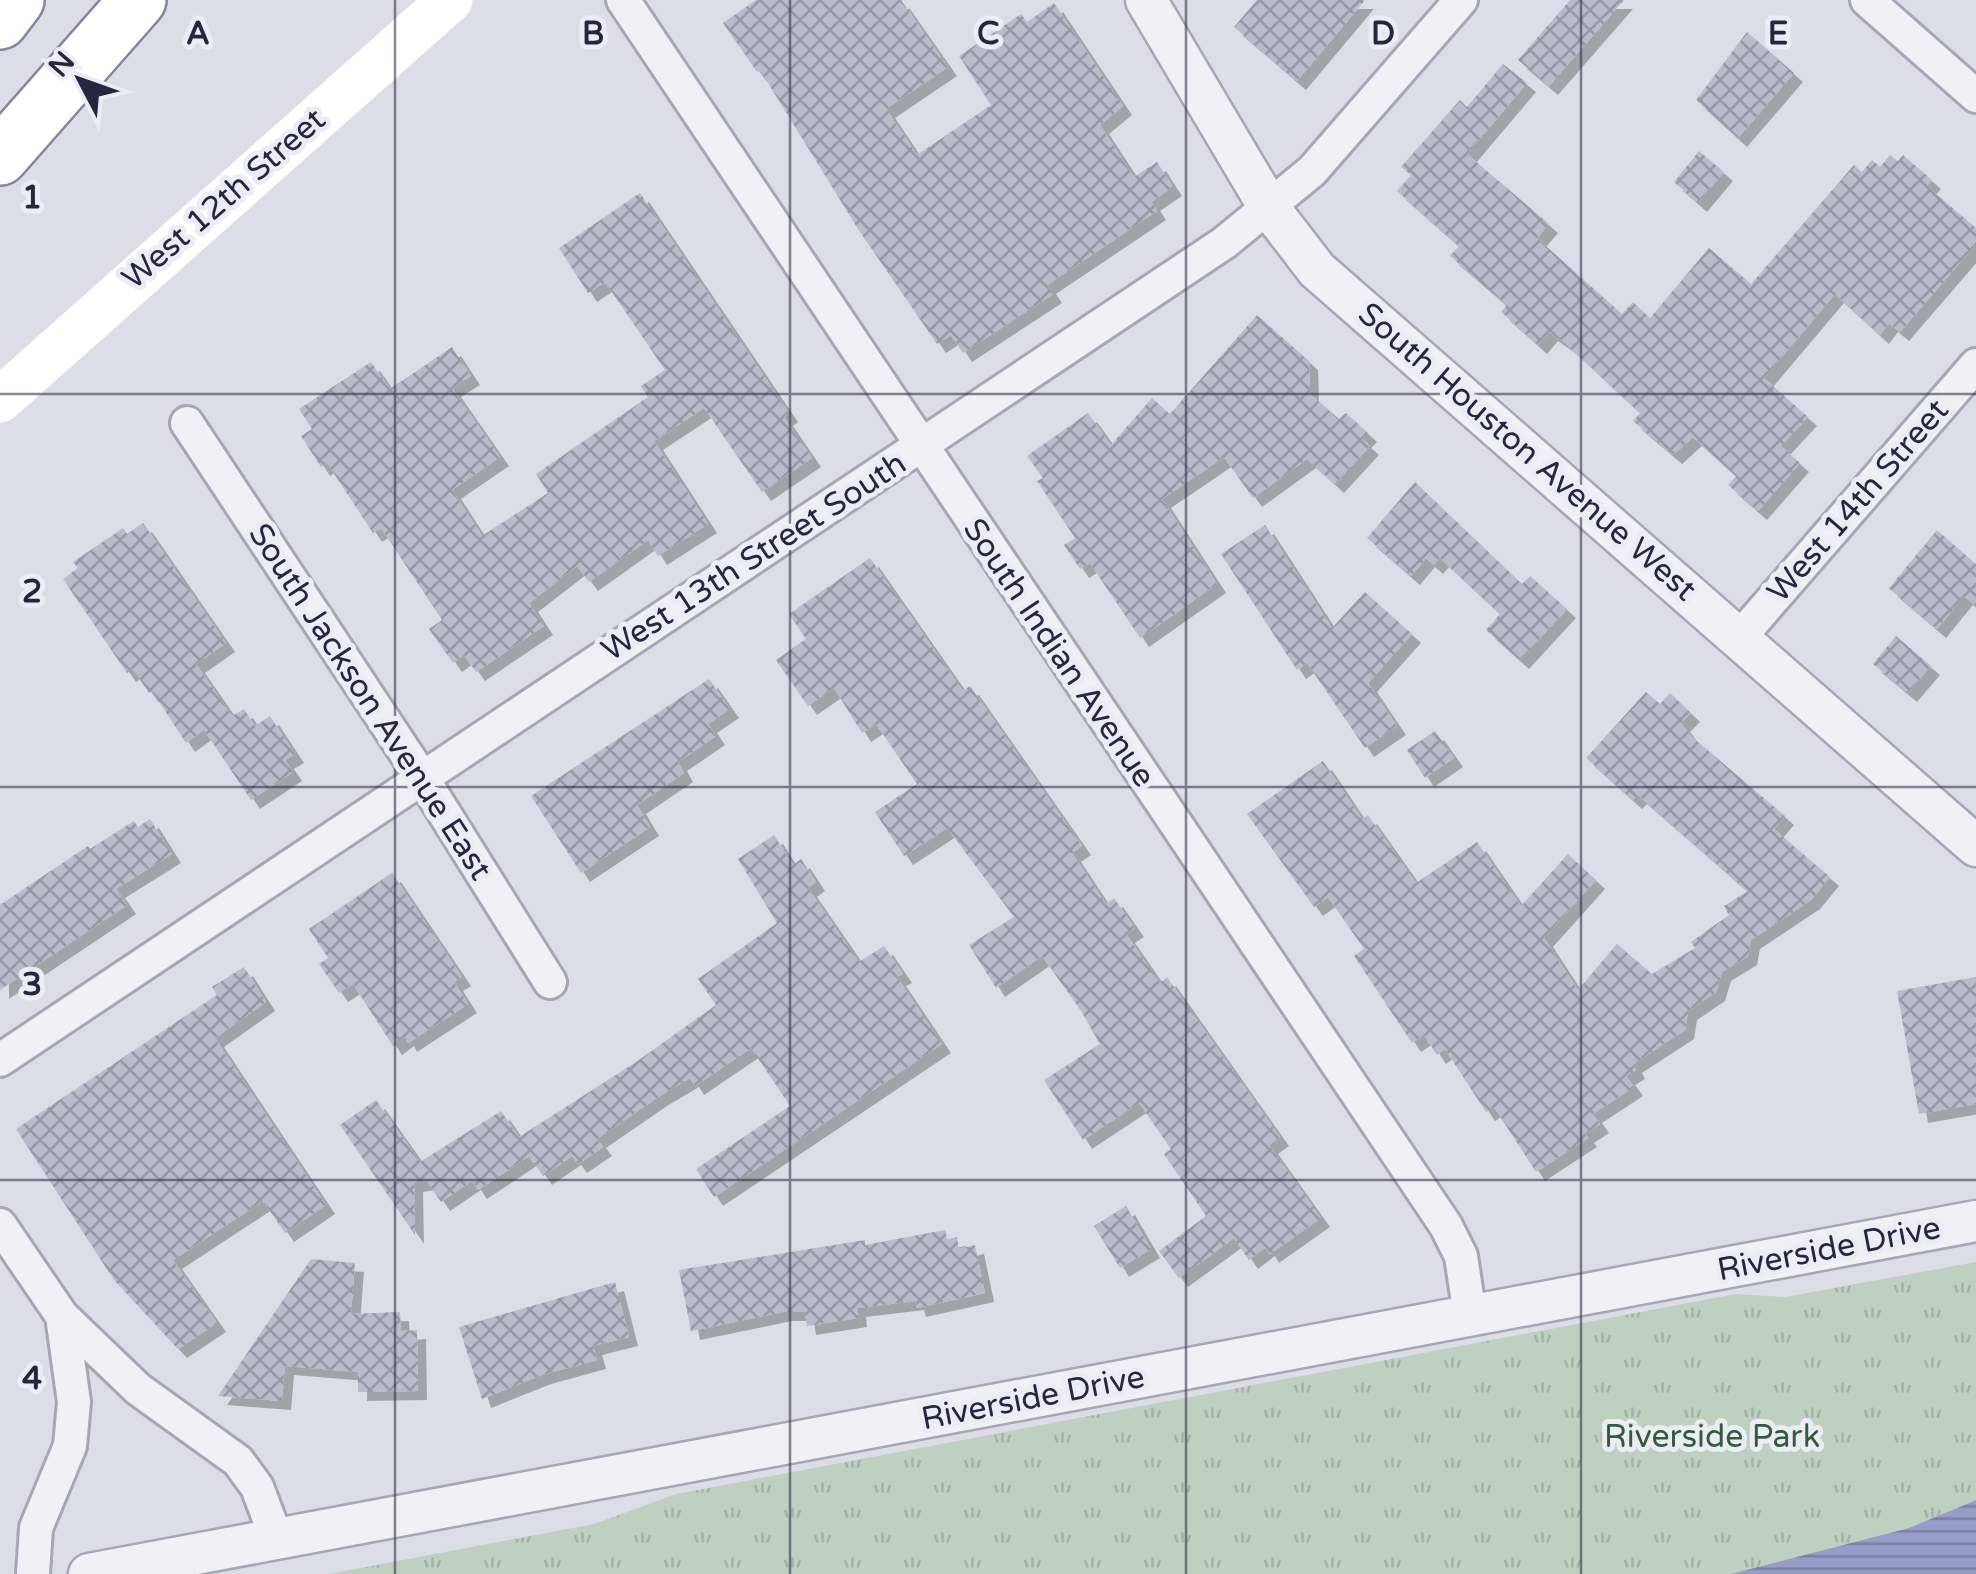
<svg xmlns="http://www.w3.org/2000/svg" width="1976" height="1574" viewBox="0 0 1976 1574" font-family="'Varela Round',sans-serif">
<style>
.grass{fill:url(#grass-tufts)}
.water{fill:url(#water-rules)}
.building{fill:url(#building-cross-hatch);filter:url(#shadow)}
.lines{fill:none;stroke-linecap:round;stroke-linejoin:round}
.minor-casing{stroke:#a6a6b4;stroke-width:38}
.tertiary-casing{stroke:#a6a6b4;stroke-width:45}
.motorway-casing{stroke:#84849e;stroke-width:60}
.minor{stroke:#f0f0f5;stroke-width:32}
.tertiary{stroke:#f0f0f5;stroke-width:40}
.secondary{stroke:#fff;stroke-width:45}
.motorway{stroke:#fff;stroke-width:55}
.grid{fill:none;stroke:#26263e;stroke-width:2.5;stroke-opacity:0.55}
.labels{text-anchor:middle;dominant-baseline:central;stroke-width:10;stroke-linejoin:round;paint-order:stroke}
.street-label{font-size:32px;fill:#26263e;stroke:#ececf5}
.park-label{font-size:32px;fill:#335a3a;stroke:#ececf5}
.grid-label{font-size:32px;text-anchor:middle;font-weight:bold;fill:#26263e;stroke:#ececf5;stroke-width:10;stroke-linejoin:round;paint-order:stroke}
</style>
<defs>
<pattern id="grass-tufts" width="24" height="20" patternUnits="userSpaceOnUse" patternTransform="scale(2.5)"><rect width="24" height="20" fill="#bed1c0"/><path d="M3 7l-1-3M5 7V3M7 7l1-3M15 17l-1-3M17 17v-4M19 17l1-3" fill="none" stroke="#a3b3a6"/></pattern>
<pattern id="water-rules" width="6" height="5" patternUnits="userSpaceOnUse" patternTransform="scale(2.5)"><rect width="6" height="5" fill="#979cc8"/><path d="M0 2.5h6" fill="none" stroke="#7b7fa4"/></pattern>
<pattern id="building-cross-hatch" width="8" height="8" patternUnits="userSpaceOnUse" patternTransform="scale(2.5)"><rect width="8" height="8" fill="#babaca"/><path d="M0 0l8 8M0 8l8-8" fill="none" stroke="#9797a5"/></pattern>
<filter id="shadow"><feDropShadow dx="9" dy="9" stdDeviation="0" flood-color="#0004"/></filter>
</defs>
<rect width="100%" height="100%" fill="#dddde7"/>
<path class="grass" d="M1976 1262V1500L1909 1528 1731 1574H329L594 1524 676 1494 1736 1294 1785 1297Z"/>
<path class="water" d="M1976 1500V1574H1731L1909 1528Z"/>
<path class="building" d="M756 0H901L948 67 886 109 917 155 991 105 959 56 1021 14 1027 22 1054 3 1123 106 1100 125 1134 177 1157 162 1173 187 1151 202 1157 211 1047 285 1053 294 963 353 951 335 937 344 858 229 760 70 757 72 723 23Z
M1257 0H1365L1297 81 1234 27Z
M1570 0H1624L1549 86 1518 60Z
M1747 32 1794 73 1738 138 1696 100Z
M1503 64 1527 83 1467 154 1549 224 1537 238 1622 314 1633 302 1650 318 1709 248 1751 284 1854 165 1862 172 1872 160 1880 167 1890 155 1898 161 1903 155 1932 180 1927 186 1976 228V244L1900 332 1889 323 1880 335 1835 294 1764 378 1808 417 1781 446 1800 463 1758 511 1728 485 1736 476 1693 437 1673 455 1633 421 1640 413 1566 344 1549 332 1538 345 1501 312 1507 305 1450 256 1459 246 1397 191 1411 175 1401 167 1460 100 1467 107Z
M1699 151 1724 172 1698 203 1674 182Z
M640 193 789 413 784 417 812 458 762 492 704 408 654 441 708 524 658 556 648 540 589 582 577 566 529 603 544 626 476 672 464 655 453 663 429 629 442 620 381 528 373 533 327 463 321 467 301 436 312 429 299 409 371 362 390 389 452 347 471 376 452 388 500 457 452 490 482 536 548 493 536 474 648 397 641 386 665 370 605 282 588 293 559 248Z
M1257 315 1309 361 1310 394 1339 419 1346 413 1368 433 1362 439 1370 446 1335 484 1307 459 1253 498 1224 457 1162 499 1217 584 1140 638 1090 563 1080 569 1064 545 1075 538 1037 481 1043 478 1027 456 1088 413 1111 445 1152 398 1170 414Z
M1415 482 1522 584 1530 576 1567 609 1520 660 1486 630 1500 614 1440 558 1434 565 1426 558 1411 576 1367 538Z
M143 523 226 643 196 664 232 716 244 709 255 726 270 716 295 754 285 760 293 772 251 800 204 730 186 743 152 691 149 693 133 669 127 673 63 579 78 568 73 562 123 528 127 534Z
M1265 525 1332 628 1365 592 1412 634 1368 683 1397 726 1365 748 1307 663 1297 670 1221 554Z
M1937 530 1976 564V606L1964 596 1937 629 1889 588Z
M870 558 963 691 970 686 1082 846 1072 853 1106 904 1114 898 1135 928 1126 934 1160 983 1167 977 1280 1137 1269 1145 1321 1218 1270 1254 1266 1247 1249 1260 1234 1238 1179 1278 1159 1251 1206 1216 1164 1154 1171 1149 1139 1103 1083 1140 1044 1080 1100 1044 1081 1011 1042 956 996 988 969 945 1014 917 947 828 904 856 875 812 917 784 876 724 862 733 834 688 808 706 776 660 806 639 789 614Z
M1896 636 1931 666 1908 693 1873 664Z
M709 679 730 709 708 724 716 736 678 762 684 773 637 805 650 827 581 873 531 796Z
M1646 692 1660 704 1670 693 1691 713 1681 723 1691 736 1785 816 1774 829 1830 877 1811 900 1751 940 1748 956 1722 972 1716 992 1688 1011 1685 1030 1633 1064 1636 1070 1626 1076 1634 1087 1593 1114 1600 1124 1585 1134 1588 1138 1536 1172 1494 1107 1486 1112 1445 1049 1437 1055 1424 1035 1412 1043 1354 956 1364 949 1328 897 1314 907 1247 814 1323 761 1362 819 1368 815 1416 883 1477 842 1521 906 1568 854 1596 880 1544 938 1578 990 1617 944 1652 974 1695 948 1691 942 1729 915 1724 906 1748 891 1638 795 1633 800 1586 758Z
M1435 731 1454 758 1425 778 1407 750Z
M150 819 172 854 116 889 127 905 0 990V905L88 846 90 849 134 821 138 827Z
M774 835 793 865 801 859 816 882 808 888 859 962 884 946 903 974 897 977 942 1044 714 1197 696 1169 790 1106 751 1048 695 1086 690 1078 658 1097 597 1139 603 1147 578 1164 572 1156 543 1176 529 1156 478 1190 472 1181 441 1202 427 1181 414 1183 415 1235 340 1125 376 1100 420 1162 501 1111 519 1137 636 1062 716 1005 698 979 777 923 738 859Z
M392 873 462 977 454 982 468 1004 408 1043 405 1037 393 1046 353 984 339 993 319 964 328 958 309 929Z
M244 967 266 1002 215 1038 326 1205 285 1233 263 1201 173 1260 217 1323 178 1349 114 1280 16 1129 217 995 212 987Z
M1976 977V1104L1919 1114 1897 991Z
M1126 1206 1151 1249 1120 1268 1094 1226Z
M945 1230 947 1239 957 1237 959 1249 975 1245 985 1293 917 1308 915 1301 857 1308 858 1318 807 1326 805 1312H783L691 1331 679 1270 865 1240V1245Z
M311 1259 355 1263 351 1314 400 1312 401 1331 417 1330 418 1391 358 1392V1372L285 1366 282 1401 218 1396Z
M615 1282 629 1337 593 1346 597 1360 542 1375 482 1399 459 1327Z"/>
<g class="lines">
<defs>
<path id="minor" d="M623 0 1446 1226 1461 1256 1470 1316
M1867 0 1976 96
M187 423 421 776 550 982
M1740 637 1976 365
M0 1060 1224 243 1312 171 1461 0
M0 1225 62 1316 138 1389 238 1461 257 1487 277 1540
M33 1574 36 1528 70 1446 74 1402 62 1316"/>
<path id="tertiary" d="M1146 0 1270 209 1317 270 1976 846
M89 1574 1976 1221"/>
<path id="motorway" d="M0 21 16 0
M0 157 138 0"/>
</defs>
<use href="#minor" class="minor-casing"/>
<use href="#tertiary" class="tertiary-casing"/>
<use href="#motorway" class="motorway-casing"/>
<use href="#minor" class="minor"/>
<use href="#tertiary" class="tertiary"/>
<path class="secondary" d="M0 400 450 0"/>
<use href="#motorway" class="motorway"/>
</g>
<path class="grid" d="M395 0V1574M790 0V1574M1186 0V1574M1581 0V1574M0 394H1976M0 787H1976M0 1180H1976"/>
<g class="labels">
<g class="street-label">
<text transform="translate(224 199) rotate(-41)">West 12th Street</text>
<text transform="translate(1527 452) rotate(41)">South Houston Avenue West</text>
<text transform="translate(1858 501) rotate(-49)">West 14th Street</text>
<text transform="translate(754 557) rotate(-33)">West 13th Street South</text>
<text transform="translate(1059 653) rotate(56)">South Indian Avenue</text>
<text transform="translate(370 702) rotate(57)">South Jackson Avenue East</text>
<text transform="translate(1829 1249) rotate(-11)">Riverside Drive</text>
<text transform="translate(1033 1398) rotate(-11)">Riverside Drive</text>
</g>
<g class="park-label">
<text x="1712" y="1437">Riverside Park</text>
</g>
</g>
<g class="grid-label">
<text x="198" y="44">A</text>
<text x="593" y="44">B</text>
<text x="988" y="44">C</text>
<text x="1383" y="44">D</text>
<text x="1778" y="44">E</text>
<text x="32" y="208">1</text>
<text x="32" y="602">2</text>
<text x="32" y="995">3</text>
<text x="32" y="1389">4</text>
</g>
<g transform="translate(80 80) rotate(311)" stroke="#ececf5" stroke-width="8" paint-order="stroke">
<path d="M0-8L18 38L0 25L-18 38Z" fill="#26263e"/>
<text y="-15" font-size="28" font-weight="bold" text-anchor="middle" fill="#26263e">N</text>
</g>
</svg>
